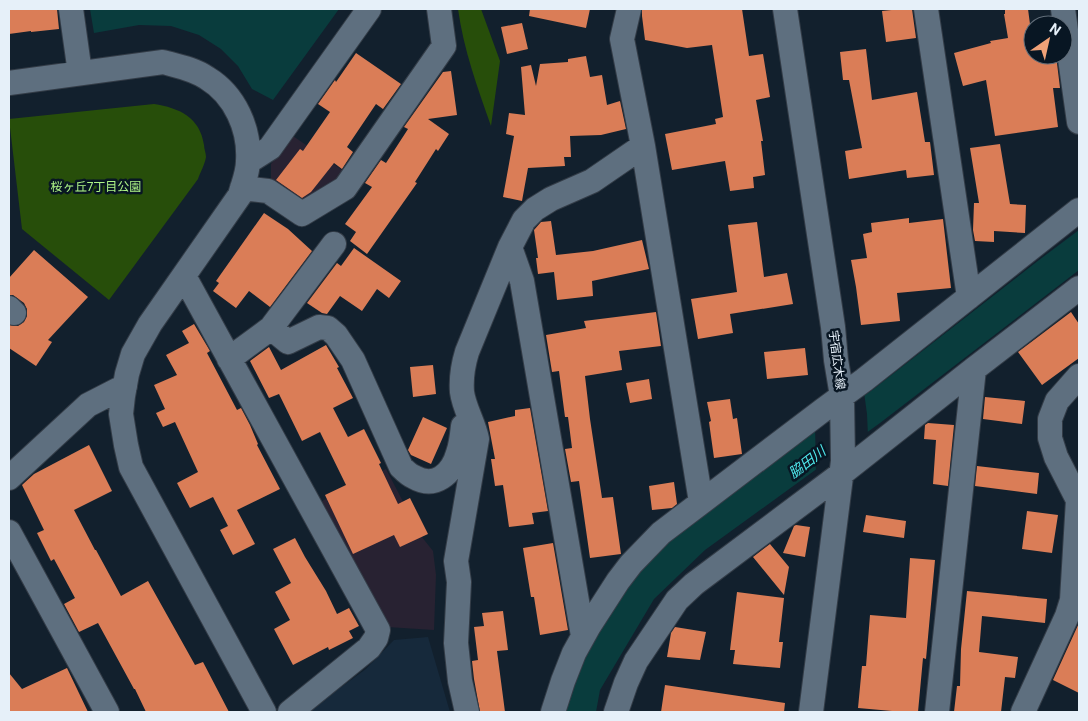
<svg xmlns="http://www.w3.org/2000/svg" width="1088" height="721" viewBox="0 0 1088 721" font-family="Roboto,'Noto Sans JP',sans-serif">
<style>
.built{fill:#16293b}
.education{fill:#282232}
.green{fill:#274e0a}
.water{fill:#093c3d}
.pier{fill:#12202d}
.building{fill:#da7d57}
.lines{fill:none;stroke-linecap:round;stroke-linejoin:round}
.minor-casing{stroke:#333c47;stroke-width:26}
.minor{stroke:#5e6f7f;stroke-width:24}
.labels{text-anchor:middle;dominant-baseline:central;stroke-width:5;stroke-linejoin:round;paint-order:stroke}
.park-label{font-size:12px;fill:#aef487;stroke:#081623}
.street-label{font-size:12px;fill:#e6f0f9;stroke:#081623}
.water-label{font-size:14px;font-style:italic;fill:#4fe7eb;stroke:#081623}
</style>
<rect width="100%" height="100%" fill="#12202d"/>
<path class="built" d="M428 637 450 712H307L366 669 394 640Z"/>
<path class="education" d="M293 136 348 174 303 208 271 185V164Z
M386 469 421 536 433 551 436 575 434 630 387 627 322 501Z"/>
<path class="green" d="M458 9H481L500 61 491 126C477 86 464 51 458 9Z
M154 104C179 108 200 117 204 145 204 149 206 153 206 157 205 164 200 173 198 179L109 300 22 229 9 119Z"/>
<path class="water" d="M90 9H339L273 100 252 89 238 66 221 49 199 35 171 26 139 25 94 33Z
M1079 230V270L880 423 705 550 654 599 600 690 596 712H561L575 670 633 570 797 437 871 391 1039 260Z"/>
<path class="pier" d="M864 392 867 414 868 436 816 473 815 425Z"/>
<path class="building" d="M9 9H57L59 29 31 32V31L9 34Z
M530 9H590L586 28 529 16Z
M642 9H742L749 56 763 54 770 97 756 100 763 141H761L765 175 753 177 754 188 730 191 725 161 672 170 665 134 716 124 715 119 723 117 712 45 687 48 645 40 642 16Z
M901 9H912L916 38 886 42 882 11Z
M1005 9H1028L1033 47V55H1056L1060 88H1053L1058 127 995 136 986 80 963 86 954 53 991 43 990 41 1008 38 1004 14H1005Z
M522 23 528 49 507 54 501 27Z
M866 49 872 100 917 92 925 142H930L934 175 907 178 906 170 849 179 845 151 862 148 849 80H843L840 52Z
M356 53 401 84 383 109 376 104 347 147 353 152 342 169 334 163 311 192 302 198 276 180 300 149 303 151 330 112 318 104 335 80 336 82Z
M586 56 590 77 602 75 607 105 620 101 626 129 601 135 570 136 571 157H564L565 166 528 168 522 201 503 197 514 136 506 134 509 113 525 115 521 67 531 65 536 86 540 64 568 62V59Z
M451 71 457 115 428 119 449 134 438 151 436 149 415 182 417 183 367 254 350 241 356 232 345 224 372 187 365 183 381 160 386 163 408 129 404 127 443 72Z
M1000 144 1010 204 1026 205 1025 233 994 231V242L975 241 973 230 974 203H979L970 148Z
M264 213 288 229 312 251 270 307 249 291 236 308 213 291 219 283 216 281Z
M909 218V223L943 219 951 288 897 293 900 321 861 325 856 287 851 260 867 258 863 234 872 232 871 223Z
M551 221 556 255 593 251 642 240 649 269 592 281 593 296 557 300 554 272 538 274 536 258H538L534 230 541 222Z
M757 222 764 277 787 273 793 304 730 314 733 333 698 339 691 299 737 292 728 225Z
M354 248 401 281 389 298 377 289 362 311 340 296 327 314 322 313 307 303 337 263 341 266Z
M34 250 88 297 48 340 52 342 36 366 9 348V325L18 326 24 322 27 316V309L24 303 13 295H9V278Z
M656 312 661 346 619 351 622 370 585 376 590 419 602 498 613 497 621 554 590 558 579 481 571 482 565 449 572 448 568 417H565L559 371 552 372 546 335 586 328 584 321Z
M1071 312 1079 324V358L1042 385 1018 352Z
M194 324 210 351 207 353 237 410 241 408 250 425 258 444 257 445 280 489 237 510 255 544 233 555 220 530 228 526 213 497 190 508 177 483 198 472 175 422 163 427 156 413 165 409 154 385 177 375 166 355 189 343 182 331Z
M326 345 339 367 337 368 353 398 333 408 348 437 364 429 381 463 379 464 398 504 410 498 428 534 400 547 394 535 353 554 325 495 346 485 320 432 302 441 279 394 269 398 250 361 269 347 281 370Z
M805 348 808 375 767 379 764 352Z
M433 365 436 394 413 397 410 367Z
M649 379 652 399 630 403 626 383Z
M985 397 1025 401 1022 424 983 419Z
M730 399 733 419 737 418 742 454 714 458 709 422 711 421 707 402Z
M530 408 548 511 532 513 534 524 509 527 503 485 495 486 491 459H495L488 422 515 416V410Z
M423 417 447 428 431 464 411 455 408 450Z
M928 423 954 425 948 486 933 484 936 440 924 439 925 425Z
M89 445 112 491 74 510 95 550H96L121 596 148 581 195 665 203 662 229 712H146L135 689H134L98 623 79 632 64 604 75 598 54 559 51 561 37 533 44 530 22 485 34 474Z
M977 466 1039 473 1037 494 975 486Z
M674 482 677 504 672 508 652 510 649 486Z
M1027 511 1058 515 1052 553 1022 549Z
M866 515 906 521 904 538 863 532Z
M796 525 810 527 805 557 783 553 794 526Z
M295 538 305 557 326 591 337 614 349 608 359 626 349 631 353 638 329 650 328 647 293 665 274 629 290 620 275 592 291 583 273 549Z
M553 543 568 630 540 635 534 597H531L523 548Z
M770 544 789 567 784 595 753 557Z
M910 558 935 560 926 659 923 658 918 712H892V711L858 708 862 666H866L870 615 906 618Z
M967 591 1047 599 1045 623 982 616 979 652 1018 657 1015 678 1005 677 1001 712H954L957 686H960L961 649Z
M737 592 784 598 779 642H783L780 668 733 664 735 650H730Z
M503 611 508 650 497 651 505 712H480L474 679 472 661 478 660 474 627 484 626 482 613Z
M1079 623V693L1053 680Z
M675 627 706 632 700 660 667 657 671 633Z
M67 668 88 712H9V673L22 689Z
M665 685 785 703 784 712H661Z"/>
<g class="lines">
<defs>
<path id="minor" d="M71 9 80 73
M629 9 622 39 643 146 701 502
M785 9 833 327 836 360 842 396 843 461 811 712
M926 9 969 297
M1063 9 1079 122
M9 83 163 62C178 66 194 69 207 78 235 95 250 129 248 161 248 173 243 184 240 195L150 324 133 354 127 374 123 396 121 414 126 445 131 467 264 712
M248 162 270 148 369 9
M242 188 268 191 302 214 345 188 444 46 439 9
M510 247 522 281 583 636
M184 276 378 630 376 638 369 648 290 712
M9 308 14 313
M271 328 288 342 319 327 328 328 336 335 353 360 401 467C405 471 409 475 414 477 435 489 452 474 458 453 461 445 462 435 463 426
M229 359 271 328 334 244
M9 478 88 405 125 386
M9 532 107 712
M467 712 460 681 456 643 459 582 456 561 477 439C474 423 464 408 462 392 461 379 463 365 467 352L510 247 524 220 535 209 551 199 592 181 643 146
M553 712 563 681 574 653 589 626 618 581 631 564 661 533 823 410 864 380 1079 210
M616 712 626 683 636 661 677 600 694 584 841 474 974 369 1079 288
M937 712 974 369
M1023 712 1067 616 1072 600 1078 500 1056 457 1050 438V419L1057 401 1079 376"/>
</defs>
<use href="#minor" class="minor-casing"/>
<use href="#minor" class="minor"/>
</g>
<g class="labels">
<g class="park-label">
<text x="96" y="187">桜ヶ丘7丁目公園</text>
</g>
<g class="street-label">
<text transform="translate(837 360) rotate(83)">宇宿広木線</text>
</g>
<g class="water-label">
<text transform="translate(807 462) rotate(-37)">脇田川</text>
</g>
</g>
<rect width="1088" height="721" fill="none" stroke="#e6f0f9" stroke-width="20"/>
<g transform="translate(1048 40) rotate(34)"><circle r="24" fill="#081623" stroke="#616d79"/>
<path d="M0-4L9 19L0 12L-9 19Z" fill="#f0a278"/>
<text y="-8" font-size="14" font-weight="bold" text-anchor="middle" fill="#e6f0f9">N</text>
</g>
</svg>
